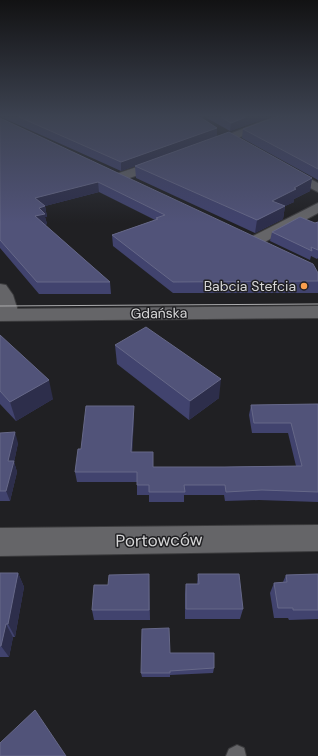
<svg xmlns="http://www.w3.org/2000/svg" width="318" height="756" font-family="'DM Sans',sans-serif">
<rect width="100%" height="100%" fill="#202023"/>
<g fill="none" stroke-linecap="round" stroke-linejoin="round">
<g stroke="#3b3b3d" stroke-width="2">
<path id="lane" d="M237,745l7,3 2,8h-20l3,-7z"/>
</g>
<g stroke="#3b3b3d" stroke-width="2">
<g id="street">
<path d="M274,117h15l-1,2 -77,29h-8l-2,-2 2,-2z"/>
<path d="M163,158l4,1 2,3 -2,3 -46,16 -5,-1 -2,-3 2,-3z"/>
<path d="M284,165l34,18v9l-38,-20 -2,-3 2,-3z"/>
<path d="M318,203v10l-57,31 -6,2 -6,-2 -2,-3 2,-3z"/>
<path d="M0,284l6,1 7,10 6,19 -3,4 -7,2 -7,-2 -2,-3z"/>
<path d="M318,525v26l-318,5v-28z"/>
</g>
</g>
<g stroke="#3b3b3d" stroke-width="2">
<path id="secondary" d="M318,306v12l-318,3v-12z"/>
</g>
<use href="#lane" fill="#656568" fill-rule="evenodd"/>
<use href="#street" fill="#656568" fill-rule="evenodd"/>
<use href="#secondary" fill="#656568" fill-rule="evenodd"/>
<path stroke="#acacae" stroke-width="1" d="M0,306l318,-2"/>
</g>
<g fill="#41436e">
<path d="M1,117h199l17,19 95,42 -2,13 -16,8v3l-9,4 -2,13 -28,14 -119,-55 -1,-12 14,-5 -28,10z"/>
<path d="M205,117h64l-39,14z"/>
<path d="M318,117v63l-76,-42 1,-9z"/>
<path d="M0,118l318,155v20h-145l-60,-47 -1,-11 43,-15 -56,-28 -54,14 2,11h-2l2,7 -2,1 65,57 1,12h-72l-39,-46z"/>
<path d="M318,222v36l-1,1 -6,-3 -1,4 -40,-19 2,-9 43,-9z"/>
<path d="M0,335l53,64 -37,22 -16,-17z"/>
<path d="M115,345l104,53 -30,22 -72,-56z"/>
<path d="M318,404v98l-59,-2 -34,1 -1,-6h-40v7h-35v-7h-12v-13h-60l-2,-10 6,-23 53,-33 -2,36 21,15h71l72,-1 -8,-33h-36l-3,-18 2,-10z"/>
<path d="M0,433l18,10 -4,19 3,10 -7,29h-10z"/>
<path d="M0,573h18l6,14 -9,50h-2l-4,20h-9z"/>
<path d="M149,574l1,46h-56l-2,-10 16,-25z"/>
<path d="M198,574l45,35 -3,10h-55v-25l1,-10h11z"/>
<path d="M318,574v45l-29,1 -1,-2h-14l-4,-25 4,-10 9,-1 3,-7z"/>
<path d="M170,653l44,15 -1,5 -43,2v2h-28l-1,-4z"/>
</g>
<g fill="#2d2e4b">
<path d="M246,117h23l-39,14 1,-8z"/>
<path d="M217,128v9l-96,34v-9z"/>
<path d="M312,178l-2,13 -16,8v3l-24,11 2,-12z"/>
<path d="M98,182l1,10 -54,14 2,11h-2l2,7 -10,3 -2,-11v-18z"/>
<path d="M285,206l-2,13 -28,14 2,-13z"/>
<path d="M221,379l-2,19 -30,22 1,-19z"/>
<path d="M49,380l4,19 -37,22 -6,-19z"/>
<path d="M134,406v10l-2,46 -1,-10z"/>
<path d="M15,432l3,11 -4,19 3,10 -7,29 -4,-10 2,-30z"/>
<path d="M18,573l6,14 -9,50 -7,-13z"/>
<path d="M6,624l7,13 -4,20 -8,-11z"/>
</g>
<g fill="#515379" stroke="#666888">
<path d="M19,117h181l17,11 -96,34z"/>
<path d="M221,117h25l-15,6z"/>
<path d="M276,117h42v52l-75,-40z"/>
<path d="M0,118l313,146 5,9v8l-145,1 -61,-47 46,-16 -2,-1 9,-3 -67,-33 -63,16 10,8 -6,2 6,6 -10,2 75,66h-73l-37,-42z"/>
<path d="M229,132l83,46 -18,10 2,1 -24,12 13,5 -28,14 -122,-54z"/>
<path d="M300,217l15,6 3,-1v28l-7,-3 1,4 -40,-19z"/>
<path d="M146,327l75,52 -31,22 -75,-56z"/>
<path d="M0,335l49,45 -39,22 -10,-11z"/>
<path d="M318,404v88l-56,-2 -36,2 -1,-7h-41l1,7h-36v-7h-12v-13h-62l3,-23h3l5,-43h48l-3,46h22v15h71l78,-1 -11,-43h-37l-3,-18z"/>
<path d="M15,432l-7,29h6l-8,30h-6v-58z"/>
<path d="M0,573h18l-10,51h-2l-5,22h-1z"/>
<path d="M149,574v36h-57l2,-25h14l1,-10z"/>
<path d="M198,574h41l4,35h-57v-25h13z"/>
<path d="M318,574v36h-25v-2h-15l-4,-25 13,-1 -1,-7z"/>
<path d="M169,628l1,25h44v15l-44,3v2h-29l1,-44z"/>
<path d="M35,710l31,46h-66v-13z"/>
</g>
<linearGradient id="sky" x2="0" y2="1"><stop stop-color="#121213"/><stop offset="0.52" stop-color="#3c4250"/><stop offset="1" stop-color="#3c4250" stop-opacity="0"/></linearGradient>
<rect width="318" height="223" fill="url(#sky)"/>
<circle fill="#fa9f4e" stroke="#202023" stroke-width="1.5" cx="304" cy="286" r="4"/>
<g text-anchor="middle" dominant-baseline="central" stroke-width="3" stroke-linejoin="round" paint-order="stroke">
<g font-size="14" fill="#d7d7d8" stroke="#202023" text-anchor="end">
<text x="296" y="286">Babcia Stefcia</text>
</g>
<g font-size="14" fill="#d7d7d8" stroke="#202023">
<text transform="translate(159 313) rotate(-1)">Gdańska</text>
</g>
<g font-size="17" fill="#d7d7d8" stroke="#202023">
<text transform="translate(159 540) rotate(-1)">Portowców</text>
</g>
</g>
</svg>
